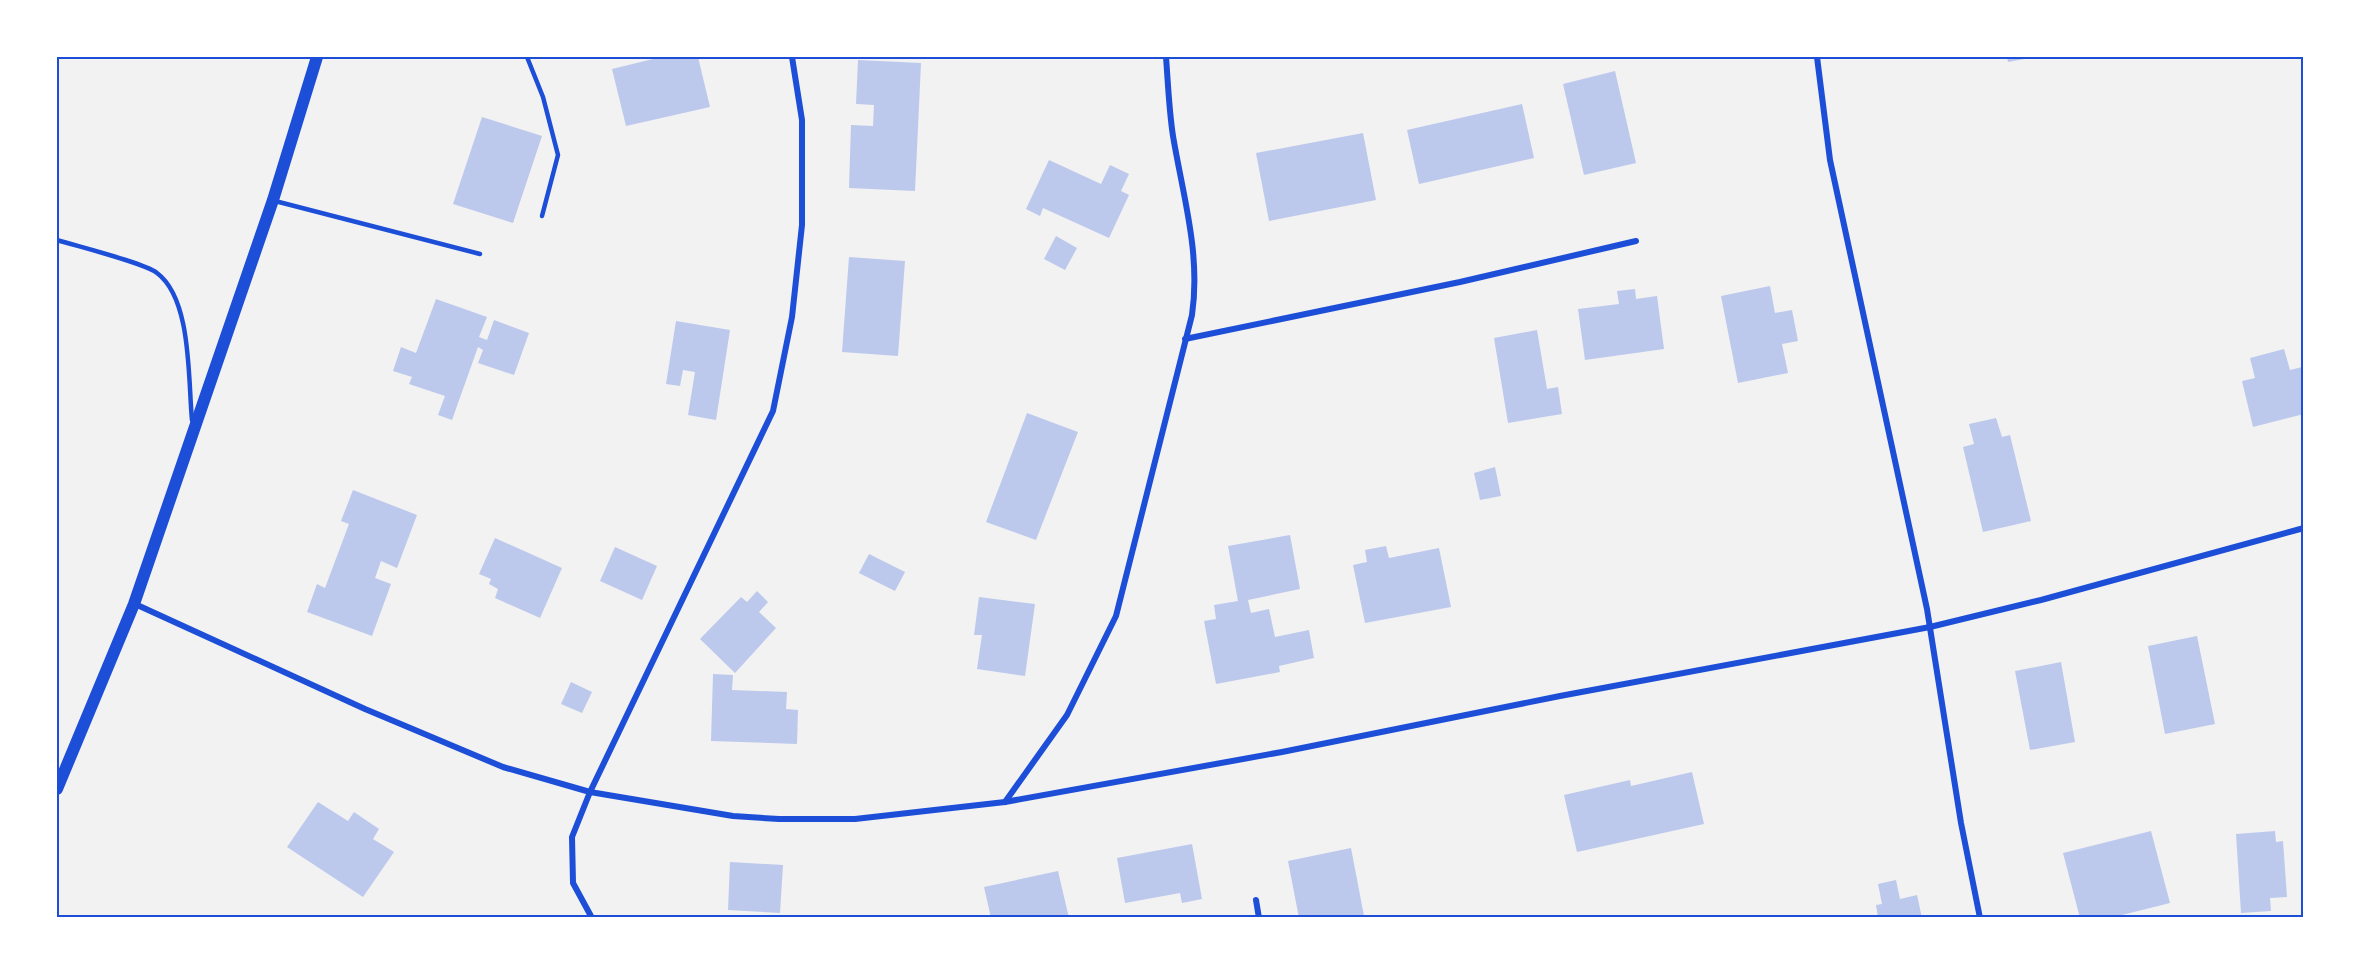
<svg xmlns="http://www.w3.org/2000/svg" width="2361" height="975" font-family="Overpass,sans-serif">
<rect width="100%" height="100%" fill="#f2f2f2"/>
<g fill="#bdc9ec">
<path d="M661,57h37l12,50 -84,19 -14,-57z"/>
<path d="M2007,57h22l1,1 -22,4z"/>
<path d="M858,60l63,3 -6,128 -66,-3 2,-63 22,1 1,-21 -18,-1z"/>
<path d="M1615,71l21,92 -52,12 -21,-91z"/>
<path d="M1522,104l12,54 -115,26 -12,-54z"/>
<path d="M482,117l60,19 -29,87 -60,-19z"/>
<path d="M1363,133l13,67 -107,21 -13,-68z"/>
<path d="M1049,160l52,24 9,-19 19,9 -8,17 8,4 -20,43 -66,-30 -3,8 -14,-7z"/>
<path d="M1056,236l21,12 -12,22 -21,-11z"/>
<path d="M849,257l56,4 -7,95 -56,-4z"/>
<path d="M1770,286l5,27 17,-3 6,31 -16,3 6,29 -50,10 -17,-87z"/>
<path d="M1635,289l1,10 21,-3 7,53 -79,11 -7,-51 41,-5 -2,-13z"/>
<path d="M436,299l51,18 -8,20 8,3 7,-20 35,13 -15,42 -36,-12 5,-13 -5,-3 -26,73 -14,-5 7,-19 -36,-12 3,-7 -19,-6 8,-24 15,6z"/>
<path d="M676,321l54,9 -14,90 -28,-5 7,-43 -12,-2 -3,16 -14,-2z"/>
<path d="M1537,330l10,59 11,-2 4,27 -54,9 -14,-85z"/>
<path d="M2284,349l6,21 12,-3 2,47 -51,13 -11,-46 13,-3 -5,-20z"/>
<path d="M1027,413l51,19 -42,108 -50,-18z"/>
<path d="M1996,418l6,19 8,-2 21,86 -48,11 -20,-85 11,-3 -5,-20z"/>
<path d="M1495,467l6,29 -21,4 -6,-27z"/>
<path d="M353,490l64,25 -20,53 -16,-7 -6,17 16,6 -19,52 -65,-24 10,-28 8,4 24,-64 -8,-3z"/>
<path d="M1290,535l10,54 -52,11 3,13 18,-4 6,28 34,-7 5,28 -35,8 1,6 -64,12 -12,-63 12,-2 -2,-14 24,-4 -10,-55z"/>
<path d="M495,538l67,30 -22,50 -45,-20 3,-9 -9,-5 2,-5 -12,-5z"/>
<path d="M1386,546l3,12 50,-10 12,59 -86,16 -12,-58 14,-3 -2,-12z"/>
<path d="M615,547l42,19 -15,34 -42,-19z"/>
<path d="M869,554l36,18 -10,19 -36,-18z"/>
<path d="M757,591l11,11 -9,10 17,16 -41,45 -35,-34 41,-42 6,5z"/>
<path d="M979,597l56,7 -10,72 -48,-7 5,-34h-8z"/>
<path d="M2197,636l18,88 -50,10 -17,-88z"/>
<path d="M2061,662l14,80 -45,8 -15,-79z"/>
<path d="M713,674l20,1 -1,15 55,2 -1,17 12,1 -1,34 -86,-3z"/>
<path d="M571,682l21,10 -10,21 -21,-9z"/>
<path d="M1692,772l12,52 -127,28 -13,-57 66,-15 1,6z"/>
<path d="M318,802l30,19 6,-9 25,17 -6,10 21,13 -31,45 -76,-50z"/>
<path d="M2151,831l19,72 -60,15h-30l-17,-65z"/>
<path d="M2275,831l1,11 7,-1 4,56 -17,1 1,13 -30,2 -5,-79z"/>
<path d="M1192,844l10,55 -20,4 -2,-10 -55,10 -8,-45z"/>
<path d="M1351,848l13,68 -65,2 -11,-57z"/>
<path d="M730,862l53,3 -3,48 -52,-3z"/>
<path d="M1058,871l11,47h-78l-7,-31z"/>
<path d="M1896,880l4,19 17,-4 5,23h-44l-2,-13 6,-1 -4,-20z"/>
</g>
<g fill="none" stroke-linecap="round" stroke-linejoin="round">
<g stroke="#1d4ed8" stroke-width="4.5">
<path d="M527,57l16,40 15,58 -16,61"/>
<path d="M275,201l205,53"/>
<path d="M57,240c19,6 88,23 100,33 35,26 31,107 35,147"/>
</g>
<g stroke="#1d4ed8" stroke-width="6">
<path d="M1817,57l13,103 97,449 34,214 19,95"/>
<path d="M1185,339l275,-57 176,-41"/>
<path d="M135,604l230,105 138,58 87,25 143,24 46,3h76l150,-17 277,-50 278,-56 370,-69 111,-27 263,-72"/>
<path d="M1005,802l62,-87 49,-99 76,-301c9,-61 -9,-119 -19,-179 -4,-26 -5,-53 -7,-79"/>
<path d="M1256,900l3,18"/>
<path d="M592,918l-19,-35 -1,-46 18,-45 183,-381 19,-94 10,-92v-105l-10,-63"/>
</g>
<path stroke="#1d4ed8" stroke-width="12" d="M57,789l77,-185 139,-404 44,-143"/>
</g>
<rect width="2361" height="975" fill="none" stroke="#ffffff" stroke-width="117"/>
<rect x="58" y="58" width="2244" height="858" fill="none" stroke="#1d4ed8" stroke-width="2"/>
</svg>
